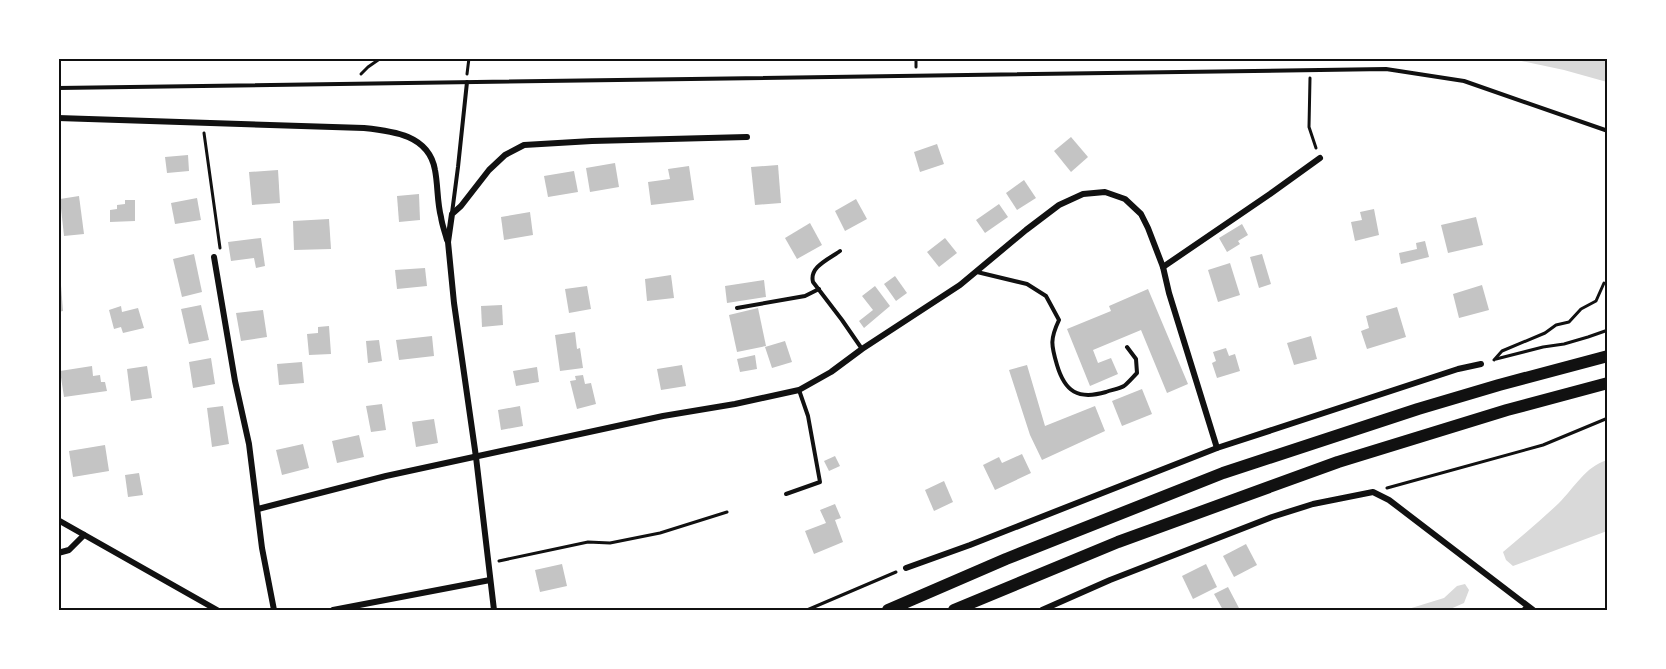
<svg xmlns="http://www.w3.org/2000/svg" width="1666" height="669" font-family="'DejaVu Sans',sans-serif">
<rect width="100%" height="100%" fill="#fff"/>
<g fill="#d9d9d9">
<path d="M1512,59h95v23l-43,-12z"/>
<path d="M1607,460v71l-94,35 -7,-6 -3,-8c19,-16 38,-32 56,-49 16,-16 26,-36 48,-43z"/>
<path d="M1465,584l4,6 -5,13 -16,7h-43l39,-12 13,-12z"/>
</g>
<g fill="#c4c4c4">
<path d="M1071,137l17,20 -17,15 -17,-21z"/>
<path d="M937,144l7,20 -24,8 -6,-20z"/>
<path d="M188,155l1,16 -22,2 -2,-16z"/>
<path d="M615,163l4,24 -29,5 -4,-24z"/>
<path d="M778,165l3,38 -26,2 -4,-38z"/>
<path d="M689,166l5,34 -43,5 -3,-23 22,-3 -2,-10z"/>
<path d="M278,170l2,33 -28,2 -3,-33z"/>
<path d="M574,171l4,21 -30,5 -4,-21z"/>
<path d="M1024,180l12,18 -19,12 -11,-17z"/>
<path d="M419,194l1,26 -21,2 -2,-26z"/>
<path d="M79,196l5,38 -20,2 -4,-37z"/>
<path d="M197,198l4,22 -26,4 -4,-21z"/>
<path d="M856,199l11,20 -22,12 -10,-20z"/>
<path d="M125,200h10v21l-25,1v-12l7,-1v-4l8,-1z"/>
<path d="M999,204l9,13 -23,16 -9,-13z"/>
<path d="M1374,209l5,26 -24,6 -4,-19 11,-2 -2,-8z"/>
<path d="M530,212l3,23 -29,5 -3,-23z"/>
<path d="M1476,217l7,28 -35,8 -7,-28z"/>
<path d="M329,219l2,30 -37,1 -1,-29z"/>
<path d="M810,223l12,22 -25,14 -12,-21z"/>
<path d="M1242,224l6,11 -10,6 2,3 -13,8 -8,-14z"/>
<path d="M261,238l4,28 -9,2 -2,-10 -23,3 -3,-19z"/>
<path d="M945,238l12,15 -18,14 -12,-15z"/>
<path d="M1425,241l4,16 -28,7 -2,-11 18,-4 -1,-6z"/>
<path d="M194,254l8,38 -20,5 -9,-38z"/>
<path d="M1262,254l9,30 -12,4 -9,-31z"/>
<path d="M1230,263l10,32 -22,7 -10,-32z"/>
<path d="M425,268l2,18 -30,3 -2,-19z"/>
<path d="M671,275l3,23 -27,3 -2,-22z"/>
<path d="M895,276l12,17 -11,8 -12,-17z"/>
<path d="M764,280l2,17 -39,6 -2,-17z"/>
<path d="M58,285h3l2,26 -5,1z"/>
<path d="M1482,285l7,25 -30,8 -6,-24z"/>
<path d="M587,286l4,23 -22,4 -4,-24z"/>
<path d="M875,286l15,20 -26,22 -5,-7 14,-11 -11,-14z"/>
<path d="M1148,289l40,95 -21,9 -26,-63 -48,20 5,13 13,-5 7,16 -28,12 -23,-57 44,-18 -2,-5z"/>
<path d="M201,305l8,35 -20,4 -8,-35z"/>
<path d="M502,305l1,20 -21,2 -1,-21z"/>
<path d="M121,306l1,6 16,-4 6,20 -21,5 -2,-6 -7,2 -5,-19z"/>
<path d="M1397,307l9,30 -39,12 -6,-18 8,-3 -3,-12z"/>
<path d="M758,308l8,38 -29,6 -8,-37z"/>
<path d="M263,310l4,27 -26,4 -5,-28z"/>
<path d="M329,326l2,28 -22,1 -2,-21 11,-1v-6z"/>
<path d="M575,332l2,17 3,-1 3,20 -23,3 -5,-36z"/>
<path d="M432,336l2,20 -35,4 -3,-20z"/>
<path d="M1311,336l6,23 -23,6 -7,-22z"/>
<path d="M379,340l3,21 -14,2 -2,-22z"/>
<path d="M785,341l7,21 -20,6 -7,-21z"/>
<path d="M1226,348l3,8 6,-2 5,17 -23,7 -5,-15 4,-2 -3,-9z"/>
<path d="M755,355l2,14 -17,3 -3,-13z"/>
<path d="M211,358l4,26 -22,4 -4,-26z"/>
<path d="M302,362l2,21 -25,2 -2,-21z"/>
<path d="M682,365l4,21 -25,4 -4,-21z"/>
<path d="M1027,365l18,61 50,-20 10,25 -63,29 -12,-25 -21,-65z"/>
<path d="M92,366l1,10 7,-1 1,7h4l2,9 -43,6 -4,-26z"/>
<path d="M147,366l5,32 -21,3 -4,-32z"/>
<path d="M537,367l2,15 -23,4 -3,-15z"/>
<path d="M583,375l2,9 6,-1 5,21 -19,5 -7,-28 6,-1 -1,-4z"/>
<path d="M1142,389l10,25 -30,12 -10,-25z"/>
<path d="M382,404l4,26 -15,2 -5,-26z"/>
<path d="M223,406l6,38 -17,3 -5,-39z"/>
<path d="M520,406l3,20 -22,4 -3,-20z"/>
<path d="M434,419l4,24 -22,4 -4,-25z"/>
<path d="M359,435l5,22 -27,6 -5,-22z"/>
<path d="M303,444l6,24 -27,7 -6,-25z"/>
<path d="M105,445l4,26 -36,6 -4,-26z"/>
<path d="M1022,454l9,19 -36,17 -12,-25 16,-8 3,6z"/>
<path d="M835,456l5,10 -11,5 -5,-10z"/>
<path d="M139,473l4,22 -15,2 -3,-22z"/>
<path d="M944,481l9,21 -19,9 -9,-21z"/>
<path d="M835,504l6,14 -6,2 8,22 -29,12 -9,-23 21,-8 -6,-13z"/>
<path d="M1246,544l11,21 -23,12 -11,-21z"/>
<path d="M562,564l5,22 -27,6 -5,-22z"/>
<path d="M1206,564l11,23 -24,12 -11,-23z"/>
<path d="M1228,587l12,23h-17l-9,-16z"/>
</g>
<g fill="none" stroke-linecap="round" stroke-linejoin="round">
<g stroke="#111" stroke-width="3">
<path d="M916,67v-9"/>
<path d="M361,74l7,-7 13,-9"/>
<path d="M467,74l2,-16"/>
<path d="M1310,78l-1,49 7,21"/>
<path d="M204,133l16,115"/>
<path d="M1496,359l47,-12 21,-3 24,-7 20,-7"/>
<path d="M1494,360l8,-9 43,-18 11,-8 13,-3 12,-13 15,-8 8,-18"/>
<path d="M1387,488l156,-43 65,-27"/>
<path d="M499,561l89,-19 22,1 50,-10 67,-21"/>
<path d="M807,610l89,-38"/>
</g>
<g stroke="#111" stroke-width="4">
<path d="M58,88l1328,-19 78,12 144,50"/>
<path d="M452,213l6,-46 9,-85"/>
<path d="M840,251c-11,8 -31,16 -27,31l29,38 20,29"/>
<path d="M977,272l50,12 19,12 13,24c-9,19 -8,25 -2,45 8,27 21,35 49,27 5,-2 13,-3 18,-6 4,-3 9,-9 13,-13l-1,-14 -9,-12"/>
<path d="M737,308l68,-12 14,-7"/>
<path d="M786,494l34,-12 -12,-66 -9,-26"/>
<path d="M1523,610l4,-4"/>
</g>
<g stroke="#111" stroke-width="6">
<path d="M58,118l306,10c29,3 65,7 71,42 3,15 2,32 6,47 1,8 4,15 6,23"/>
<path d="M214,257l21,124 14,63 13,104 12,62"/>
<path d="M1163,267l107,-73 50,-36"/>
<path d="M258,509l128,-33 277,-60 72,-12 64,-14 32,-18 31,-23 98,-64 66,-55 33,-25 24,-11 22,-2 20,7 16,15 7,14 15,39 6,26 48,155"/>
<path d="M58,520l159,90"/>
<path d="M58,553l11,-3 15,-15"/>
<path d="M906,568l64,-23 247,-97 241,-79 23,-5"/>
<path d="M333,610l157,-30"/>
<path d="M494,610l-18,-153 -22,-154 -6,-61 4,-28 9,-8 28,-36 16,-15 19,-10 68,-4 155,-4"/>
<path d="M1042,610l68,-30 162,-63 41,-13 60,-12 16,8 144,110"/>
</g>
<g stroke="#111" stroke-width="12">
<path d="M888,610l118,-51 217,-86 195,-64 81,-24 109,-29"/>
<path d="M954,610l164,-68 220,-80 169,-52 101,-27"/>
</g>
</g>
<rect width="1666" height="669" fill="none" stroke="#ffffff" stroke-width="120"/>
<rect x="60" y="60" width="1546" height="549" fill="none" stroke="#111" stroke-width="2"/>
</svg>
